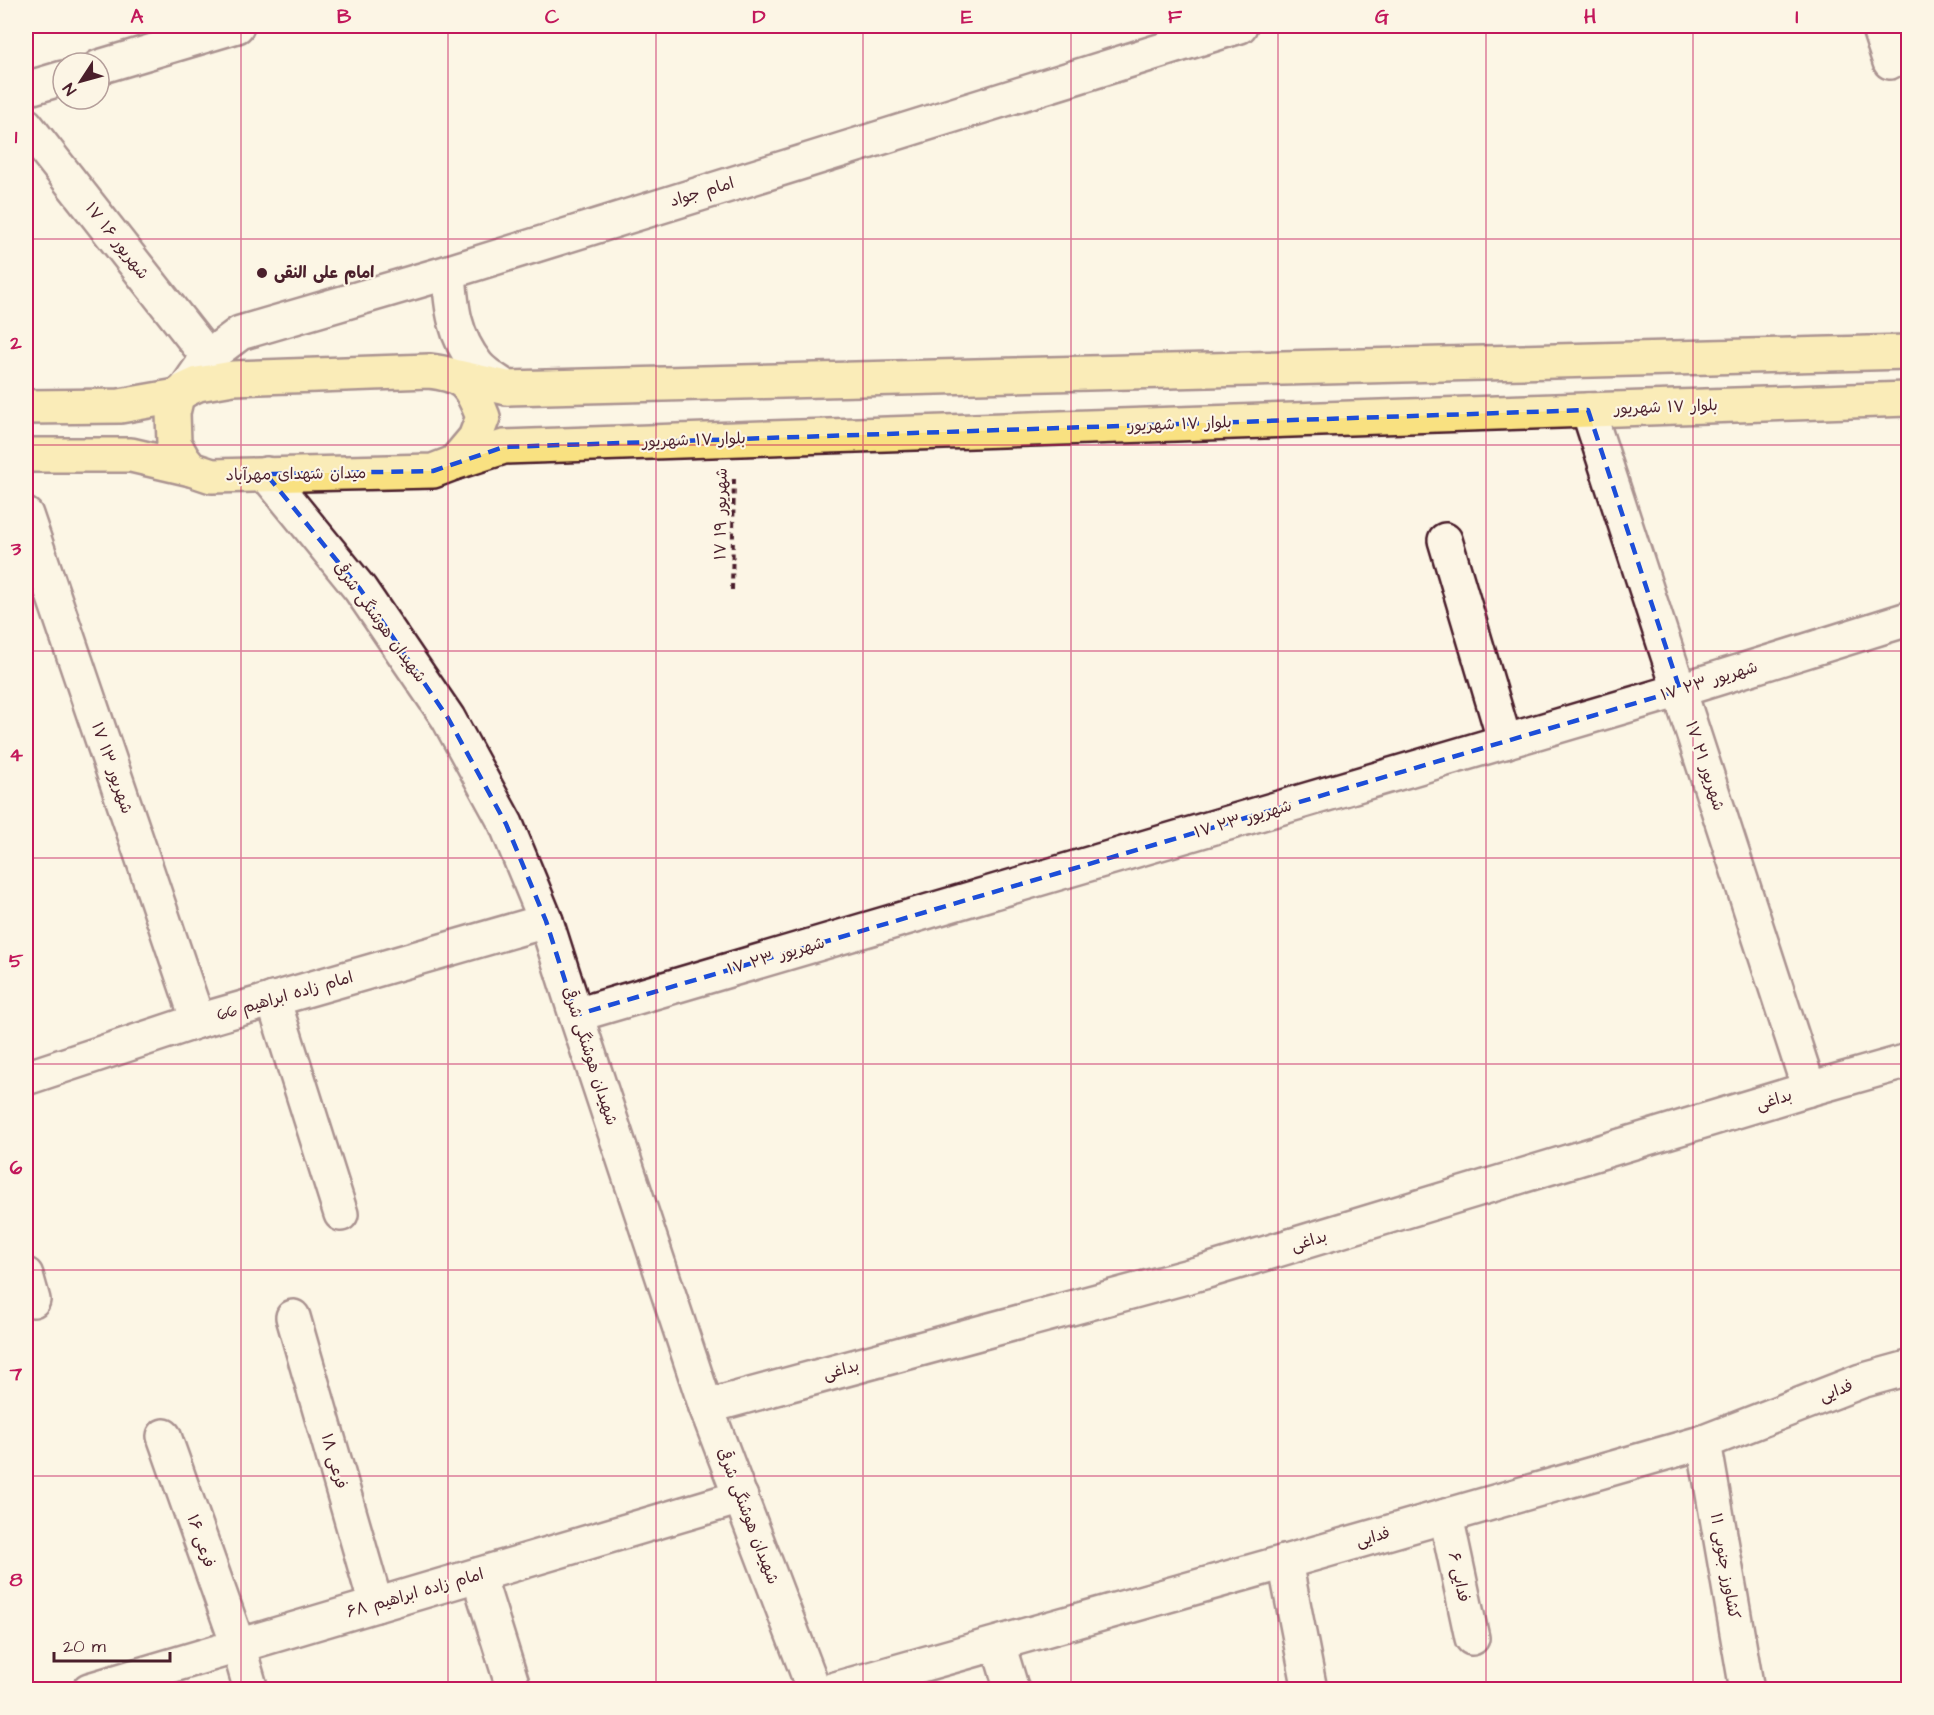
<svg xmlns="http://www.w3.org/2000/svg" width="1934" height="1715" font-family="'Architects Daughter','Playpen Sans Arabic',sans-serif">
<rect width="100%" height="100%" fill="#fcf5e5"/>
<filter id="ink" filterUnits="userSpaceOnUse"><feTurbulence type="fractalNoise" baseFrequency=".0167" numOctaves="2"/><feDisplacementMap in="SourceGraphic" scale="12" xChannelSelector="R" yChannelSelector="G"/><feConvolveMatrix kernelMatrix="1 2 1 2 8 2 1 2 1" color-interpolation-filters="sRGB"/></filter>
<g filter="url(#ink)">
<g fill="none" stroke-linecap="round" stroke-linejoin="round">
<g stroke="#4a1f2b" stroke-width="38">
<g id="minor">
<path d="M1878,26l12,36"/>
<path d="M99,67l138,-41"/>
<path d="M26,89l37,-11"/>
<path d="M26,125l182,232"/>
<path d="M449,272c2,35 5,64 28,93 7,9 20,16 30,23"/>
<path d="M185,390l23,-33 32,-24 209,-61 791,-246"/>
<path d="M1588,410l221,679"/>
<path d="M266,474l94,115 88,129 58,106 40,97 30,94 130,392 108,283"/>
<path d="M26,515l172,506"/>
<path d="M1445,540l60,202"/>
<path d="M273,999l68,215"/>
<path d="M576,1015l1104,-325 228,-71"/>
<path d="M26,1078l172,-57 348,-100"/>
<path d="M26,1275l7,25"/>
<path d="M293,1317l83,288"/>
<path d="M706,1407l498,-135 605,-183 99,-28"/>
<path d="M164,1436l74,209 13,45"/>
<path d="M1704,1442l43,248"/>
<path d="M1446,1516l26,122"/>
<path d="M1285,1562l25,128"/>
<path d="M478,1575l36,115"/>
<path d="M998,1644l14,46"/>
<path d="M89,1690l652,-193"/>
<path d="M832,1690l453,-128 419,-120 157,-61 47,-13"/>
</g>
</g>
<g stroke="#4a1f2b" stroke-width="38">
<g id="major">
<path d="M429,371c36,4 41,13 54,46l-8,21 -21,25 -21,8 -221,5 -21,-7 -8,-10 -9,-16 -1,-30 4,-17 8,-6 13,-6 35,-6z"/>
<path d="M458,377l49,11 1401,-36"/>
<path d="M26,407l94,-1 57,-10"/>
<path d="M26,455h105l60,14"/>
<path d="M454,463l50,-16 1404,-48"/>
</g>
</g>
<path stroke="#4a1f2b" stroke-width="4" stroke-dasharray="6 4.5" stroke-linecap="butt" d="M732,590l2,-114"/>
<use href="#minor" stroke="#fcf5e5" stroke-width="33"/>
<use href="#major" stroke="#f9e181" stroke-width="33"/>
</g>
</g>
<path d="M0 0H1934V1715H0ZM1588,410l92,280 -1104,325 -30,-94 -40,-97 -58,-106 -88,-129 -94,-115 167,-3 71,-24z" fill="#fcf5e5" fill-opacity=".55" fill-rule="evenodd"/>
<path fill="none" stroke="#1d4ed8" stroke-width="4.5" stroke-dasharray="12 8" stroke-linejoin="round" d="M1588,410l92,280 -1104,325 -30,-94 -40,-97 -58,-106 -88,-129 -94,-115 167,-3 71,-24z"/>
<path fill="none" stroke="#c2185b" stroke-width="1.5" stroke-opacity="0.55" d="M241,26v1664M448,26v1664M656,26v1664M863,26v1664M1071,26v1664M1278,26v1664M1486,26v1664M1693,26v1664M26,239h1882M26,445h1882M26,651h1882M26,858h1882M26,1064h1882M26,1270h1882M26,1476h1882"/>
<circle fill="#4a1f2b" stroke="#fcf5e5" stroke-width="2" cx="262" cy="273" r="6"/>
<g text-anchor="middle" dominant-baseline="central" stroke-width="4.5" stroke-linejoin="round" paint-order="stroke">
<g font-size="16" fill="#4a1f2b" stroke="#fcf5e5">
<text transform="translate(702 192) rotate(-17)">امام جواد</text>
<text transform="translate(117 241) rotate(52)">۱۷ شهریور ۱۶</text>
<text transform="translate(1666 407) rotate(-2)">بلوار ۱۷ شهریور</text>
<text transform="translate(1180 424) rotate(-2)">بلوار ۱۷ شهریور</text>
<text transform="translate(694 440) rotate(-2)">بلوار ۱۷ شهریور</text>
<text transform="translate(296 474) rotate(-1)">میدان شهدای مهرآباد</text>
<text transform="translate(721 514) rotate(-89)">۱۷ شهریور ۱۹</text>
<text transform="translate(380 622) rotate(54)">شهیدان هوشنگی شرقی</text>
<text transform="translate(1709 681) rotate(-17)">۱۷ شهریور ۲۳</text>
<text transform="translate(1705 766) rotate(72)">۱۷ شهریور ۲۱</text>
<text transform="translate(112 768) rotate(71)">۱۷ شهریور ۱۳</text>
<text transform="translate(1243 819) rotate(-16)">۱۷ شهریور ۲۳</text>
<text transform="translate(776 956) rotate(-16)">۱۷ شهریور ۲۳</text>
<text transform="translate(285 996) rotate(-16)">امام زاده ابراهیم 66</text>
<text transform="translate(590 1056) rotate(72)">شهیدان هوشنگی شرقی</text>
<text transform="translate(1774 1100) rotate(-17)">بداغی</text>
<text transform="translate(1309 1241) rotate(-17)">بداغی</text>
<text transform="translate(841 1370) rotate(-15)">بداغی</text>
<text transform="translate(1836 1391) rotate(-21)">فدایی</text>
<text transform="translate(334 1461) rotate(74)">فرعی ۱۸</text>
<text transform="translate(748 1516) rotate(69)">شهیدان هوشنگی شرقی</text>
<text transform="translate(1373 1537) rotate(-16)">فدایی</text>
<text transform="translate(201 1541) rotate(71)">فرعی ۱۶</text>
<text transform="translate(1725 1566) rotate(80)">کشاورز جنوبی ۱۱</text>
<text transform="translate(1459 1577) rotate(78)">فدایی ۶</text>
<text transform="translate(415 1593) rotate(-16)">امام زاده ابراهیم ۶۸</text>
</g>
<g font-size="16" font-weight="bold" fill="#4a1f2b" stroke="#fcf5e5" text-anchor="start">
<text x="274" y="273">امام علی النقی</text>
</g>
</g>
<rect width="1934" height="1715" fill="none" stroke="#fcf5e5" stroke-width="66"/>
<g transform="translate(81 81) rotate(234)"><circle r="28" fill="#fcf5e5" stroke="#b59f9b" stroke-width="1.5"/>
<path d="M0-4.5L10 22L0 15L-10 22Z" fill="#4a1f2b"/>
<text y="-9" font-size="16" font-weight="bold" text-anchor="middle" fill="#4a1f2b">N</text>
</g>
<path d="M54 1652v9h116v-9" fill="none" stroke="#4a1f2b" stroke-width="3"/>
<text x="63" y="1652" font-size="18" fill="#4a1f2b" stroke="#fcf5e5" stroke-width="4.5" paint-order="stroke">20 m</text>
<rect x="33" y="33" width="1868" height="1649" fill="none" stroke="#c2185b" stroke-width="2"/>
<g font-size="20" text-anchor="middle" font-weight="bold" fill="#c2185b">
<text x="137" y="23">A</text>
<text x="344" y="23">B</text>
<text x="552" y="23">C</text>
<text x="759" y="23">D</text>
<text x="967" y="23">E</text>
<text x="1175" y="23">F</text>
<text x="1382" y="23">G</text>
<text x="1590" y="23">H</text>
<text x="1797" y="23">I</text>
<text x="16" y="143">1</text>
<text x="16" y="349">2</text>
<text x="16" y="555">3</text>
<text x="16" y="761">4</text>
<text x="16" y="967">5</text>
<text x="16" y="1174">6</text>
<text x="16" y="1380">7</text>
<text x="16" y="1586">8</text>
</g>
</svg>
